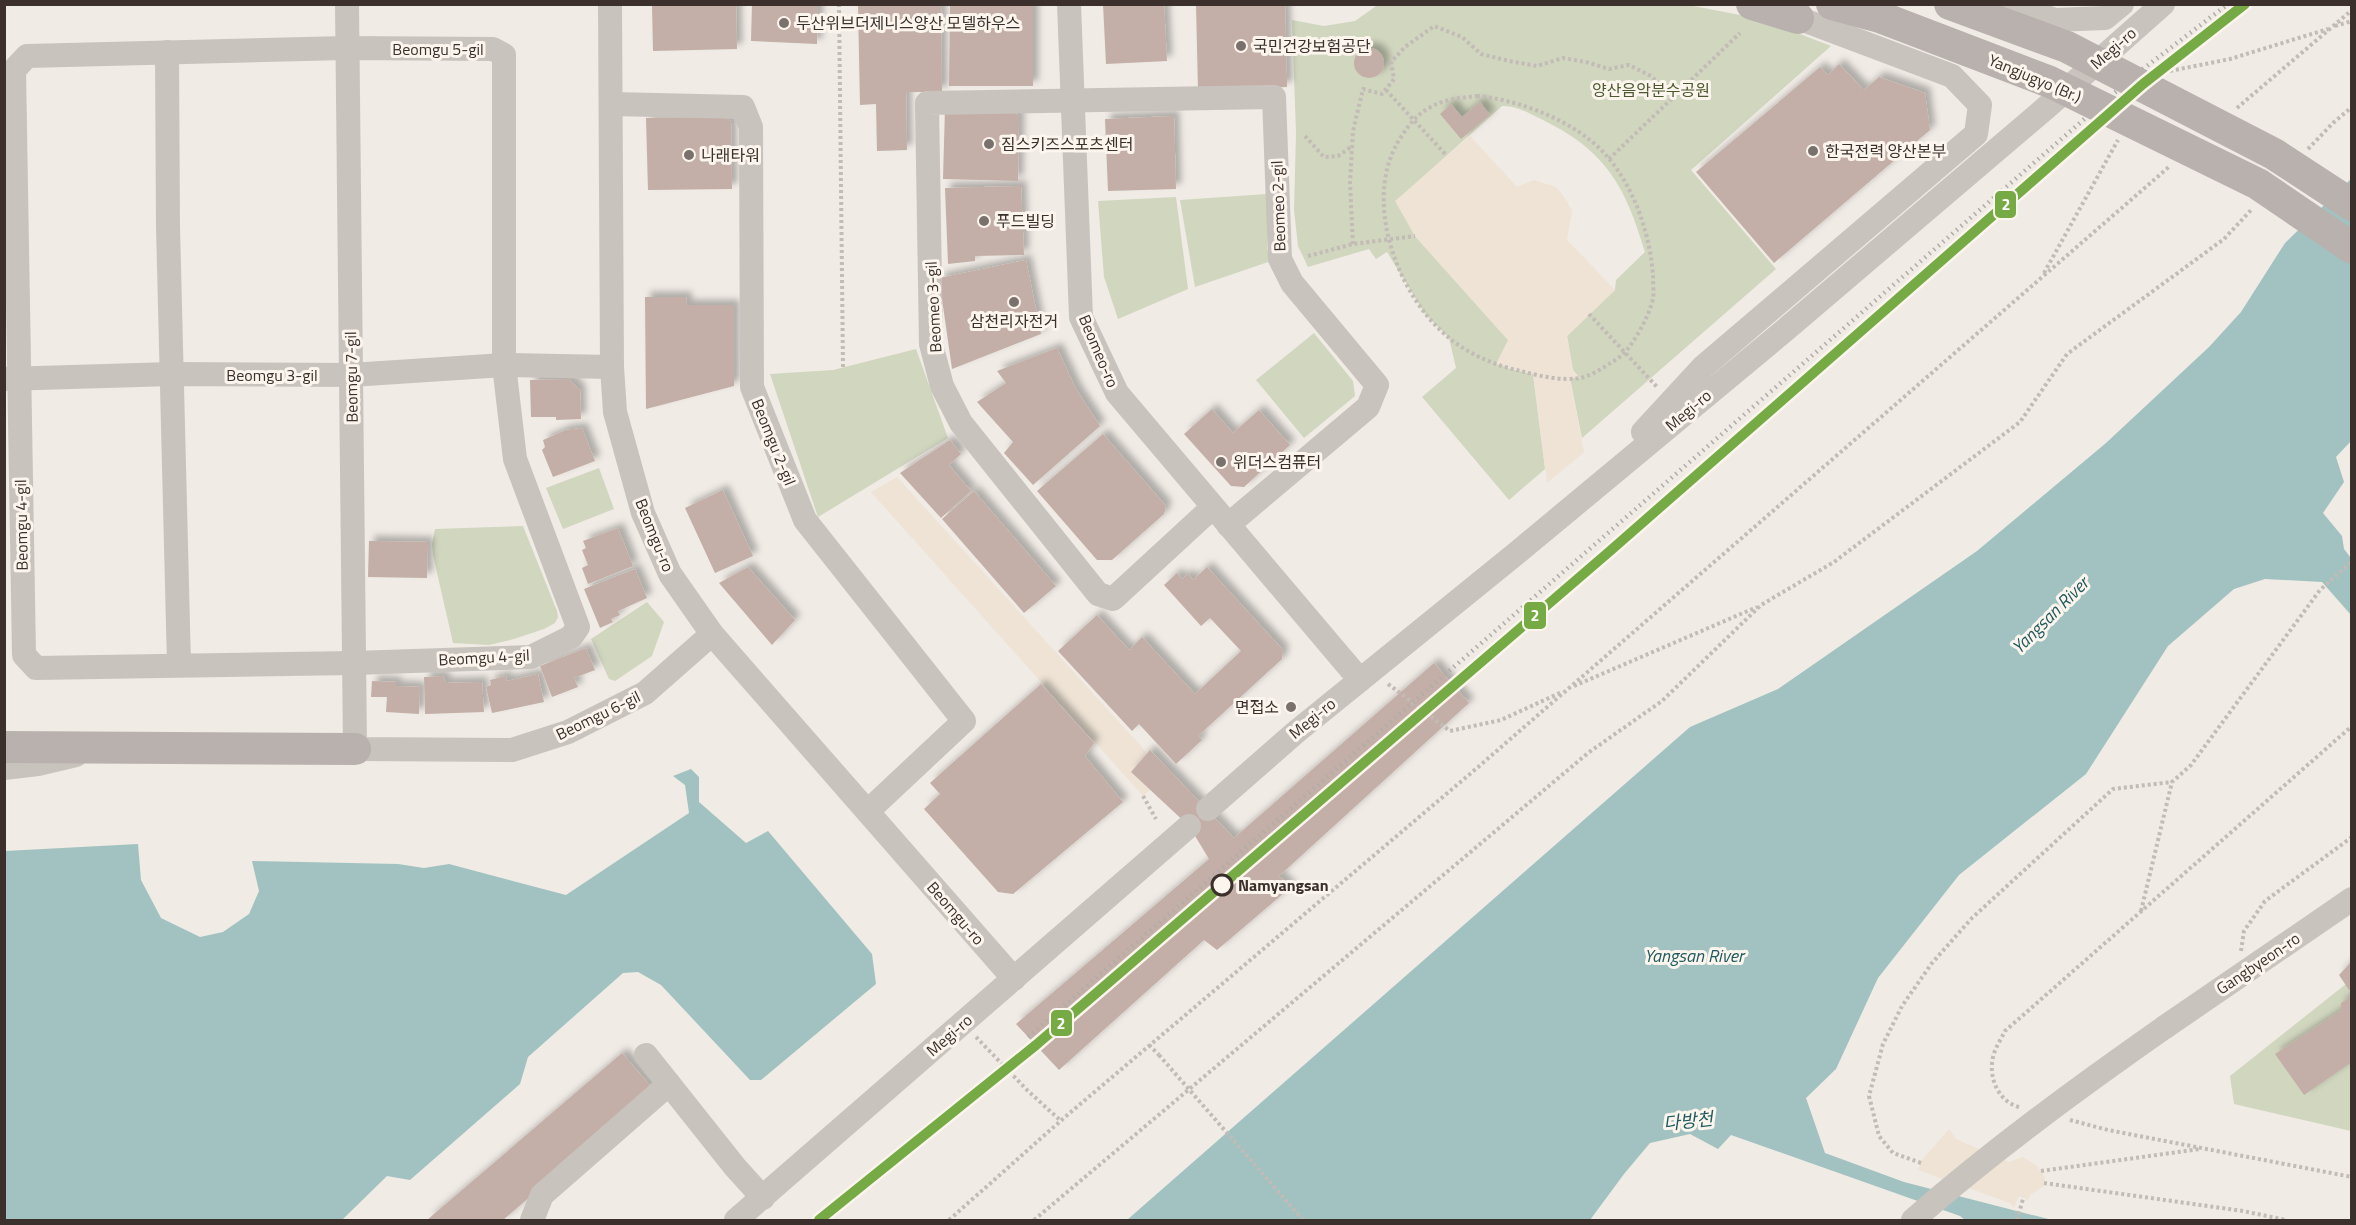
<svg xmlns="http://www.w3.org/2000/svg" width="2356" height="1225" font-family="'Titillium Web','Noto Sans KR',sans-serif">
<defs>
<filter id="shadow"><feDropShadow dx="5.5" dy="-5.5" stdDeviation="3" flood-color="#0004"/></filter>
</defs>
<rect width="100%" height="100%" fill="#f0ebe5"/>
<g fill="#d1d6bf">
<path d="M1379,4l309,1 73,14 70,27 -140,124 85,99 -194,169 -12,-60h9l-6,-8 -6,-34 48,-46 1,-10 29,-28c-19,-64 -38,-100 -100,-131 -13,-6 -28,-16 -43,-15l-106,95 19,35 93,104 -1,28 26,6 12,95 -36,31 -87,-103 34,-29 -7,-30 -24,-24 -38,-62 -11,7 -7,-10 -61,18 -10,-21 -4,-36 2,-77 -4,-113 32,6 31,-5z"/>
<path d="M1267,194v55l4,12 -76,26 -15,-87z"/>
<path d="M1176,197l12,92 -70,30 -14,-42 -6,-76z"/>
<path d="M1314,333l39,48 2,15 -51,42 -48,-58z"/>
<path d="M916,349l32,89 -130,79 -48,-143 63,-4z"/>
<path d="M599,468l15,41 -51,20 -17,-41z"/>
<path d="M523,526l34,85 1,6 -3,6 -11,6 -30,10 -25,6 -36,-2 -20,-88 -1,-11 3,-15z"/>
<path d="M647,602l17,20 -12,34 -37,25 -6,-2 -18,-40z"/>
<path d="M2351,980v151l-117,-27 -4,-28z"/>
</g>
<g fill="#eee3d5">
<path d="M1470,136l47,51 17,-7 22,7 6,7 10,16 -5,30 48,50 -48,46 6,34 7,8h-10l14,74 -37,31 -14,-109 -37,-10 12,-24 -93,-104 -20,-35z"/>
<path d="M897,477l250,276 -15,19 18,18 -7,6 -272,-304z"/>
<path d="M1949,1129l7,10 53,23 14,-5 14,9 8,12 -1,8 -13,8 -3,6 -9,-4 -5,12 -4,-5 -92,-33 4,-10z"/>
</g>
<g fill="#a1c2c1">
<path d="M2351,179v262l-15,16 8,25 -21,31 19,23 2,13 7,9v57l-29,-33 -57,-3 -31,10 -66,57 -82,128 -127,101 -81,103 -42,91 -30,29 19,55 79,29 148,38h-87l-5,-4 -229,-81 -13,14 -28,-15 -40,9 -26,31 -34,46h-463l563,-493 88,-38 199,-138 129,-108 103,-96 32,-35 44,-69z"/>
<path d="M691,769l8,8v25l47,41 22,-12 104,123 4,30 -115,96h-11l-89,-95 -23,-13 -15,1 -95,84 -8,27 -110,96 -23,-4 -45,44h-337v-369l133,-7 3,36 20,38 39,19 23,-5 26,-18 10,-23 -7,-30 146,3 26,4 25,-4 117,31 123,-82 -4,-28 -12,-9z"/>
</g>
<g fill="#c3afa7" filter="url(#shadow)">
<path d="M752,4h66l-1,40 -66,-3z"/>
<path d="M858,4h83l1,88h-36l1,58 -30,1 -1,-47 -16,1z"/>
<path d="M1103,4h61l3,57 -61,3z"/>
<path d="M1196,4h89l2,83 -89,3z"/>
<path d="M652,5h84l1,44 -84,2z"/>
<path d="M950,5h83v81h-84z"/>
<circle cx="1369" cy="63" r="15"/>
<path d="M1839,64l25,26 15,-13 46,16 5,37 -156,133 -78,-91 124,-105 8,8z"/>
<path d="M1480,102l10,13 -29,24 -21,-25 11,-10 11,13z"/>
<path d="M945,108l65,1 9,7 -1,65 -75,-2z"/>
<path d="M1174,116l2,73 -68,2 -3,-72z"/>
<path d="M723,117l8,4 1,68 -84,1 -2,-72z"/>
<path d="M1021,186l3,69 -49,1v5l-27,3 -3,-76z"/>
<path d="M1026,260l15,74 -89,35 -13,-91z"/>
<path d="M645,297h41l1,8h47v81l-88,23z"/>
<path d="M1057,348l19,41 24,37 -67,59 -29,-32 9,-11 -36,-40 29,-19 -9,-12z"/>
<path d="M569,379l11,11 1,29 -25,1v-3h-25l-1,-37z"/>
<path d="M1212,409l21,24 26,-23 31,35 -46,42 -13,-1 -47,-52z"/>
<path d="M582,428l13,33 -42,16 -11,-27 3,-3 -2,-7 23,-10z"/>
<path d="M1103,434l63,72 -2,8 -52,46h-15l-60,-69z"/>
<path d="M950,440l11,14 -12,11 22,26 -30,27 -41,-45z"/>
<path d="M723,490l30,66 -38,17 -30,-65z"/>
<path d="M974,491l82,95 -32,27 -82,-94z"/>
<path d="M618,528l15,38 -45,18 -6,-16 6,-3 -6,-15 4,-2 -3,-7z"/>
<path d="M369,541l59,1 -1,36 -59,-1z"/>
<path d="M748,567l47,53 -23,25 -53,-62z"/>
<path d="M1207,567l76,83 -1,9 -84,77 4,4 -26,24 -37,-40 -7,7 -74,-80 39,-36 32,35 13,-13 53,57 46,-43 -31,-33 -9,8 -37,-41 13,-12 5,6 6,-5 5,6z"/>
<path d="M635,569l12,29 -29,13 2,4 -9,4 2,3 -13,6 -16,-39z"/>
<path d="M586,648l9,22 -21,8 4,9 -26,10 -12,-31z"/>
<path d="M1434,663l35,40 -190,173 12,11 -74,63 -13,-10 -145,130 -43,-46 193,-165 -20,-33 -58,-54 19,-22 84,88z"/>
<path d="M538,674l6,28 -52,11 -6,-26 5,-2 -1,-5 16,-4 1,5z"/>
<path d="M443,676l3,7 36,-1 2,30 -59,2 -1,-37z"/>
<path d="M372,681l24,1v4l24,1 -1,27 -33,-2 1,-15h-16z"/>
<path d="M1041,684l53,59 -9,13 38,46 -110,92 -15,-2 -74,-83 16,-15 -10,-11z"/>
<path d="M2352,961v27l-3,2 -10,-15z"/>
<path d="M2352,996v66l-48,33 -29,-41 65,-43 1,-8z"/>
<path d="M622,1053l32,37 -151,130h-76z"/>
</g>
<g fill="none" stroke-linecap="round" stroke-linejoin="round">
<g stroke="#c2bbb6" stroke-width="4" stroke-dasharray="3 3" stroke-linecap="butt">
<path d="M839,4l4,364"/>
<path d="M2335,26l17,-5"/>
<path d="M2170,71l60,-12 98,-30"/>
<path d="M1386,90l61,66"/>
<path d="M1477,96c35,3 80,19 109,41 41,29 64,90 67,139 0,7 1,16 0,23 -3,12 -8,22 -14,33 -8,13 -14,23 -27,30 -9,6 -21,14 -32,16 -19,3 -41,-2 -59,-7 -25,-5 -53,-17 -73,-34 -52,-43 -87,-140 -47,-200 8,-12 15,-22 28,-29 15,-9 31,-10 48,-12z"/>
<path d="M2237,108l115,-98"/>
<path d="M1305,136l19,21 14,-1 13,-9"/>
<path d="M2308,149l25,-26 19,-16"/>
<path d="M1609,159l131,-126"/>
<path d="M1353,244l-3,-61 3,-52 10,-42 19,5 12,-15 -3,-17 14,-15 29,-21 28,11 19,17 28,7 28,5 26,-8 23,4 23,7 20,-4 22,11 22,21"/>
<path d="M1308,256l45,-12 62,-8"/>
<path d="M2044,273l74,-133"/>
<path d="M1589,314l69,74"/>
<path d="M1388,684l62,47 51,-11 61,-28"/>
<path d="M1574,686l183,-79"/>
<path d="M1143,796l13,23"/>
<path d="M2141,911l31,-129 19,-17 129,-175 32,-29"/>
<path d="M2241,951l3,-20 21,-30 87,-64"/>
<path d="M976,1037l52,54 33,30"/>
<path d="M1149,1045l10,10"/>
<path d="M2019,1107c-20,-5 -31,-29 -26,-50 2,-9 8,-18 12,-26l347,-305"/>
<path d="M2070,1120l38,10 244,47"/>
<path d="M1921,1163l-28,-10 -14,-17 -10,-40 14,-52 19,-38 30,-43 40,-45 141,-129 59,-7"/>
<path d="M2041,1171l159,-22"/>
<path d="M2044,1183l199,28 43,9"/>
<path d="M949,1220l116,-103 412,-349 693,-602"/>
<path d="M1034,1220l554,-467 74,-52 99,-96 73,-43 186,-140 47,-68 157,-115 28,-30"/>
<path d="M2017,1220l6,-21"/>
</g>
<g stroke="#c9c3be" stroke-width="24">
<path d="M347,4l8,745 157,1 56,-18 77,-39 67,-59"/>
<path d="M610,4l2,363 3,45 28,101 27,61 42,60 302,345"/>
<path d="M1069,4l12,313 36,76 243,287"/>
<path d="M2014,4l40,16 51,-2 17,-14"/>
<path d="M346,48l147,1 11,6v310l11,94 63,168 -7,10 -40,20 -177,6 -318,5 -12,-13 -10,-585 13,-14z"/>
<path d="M167,52l1,175 11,438"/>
<path d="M612,104l131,3 8,20 1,260 53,133 159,201 -96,90"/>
<path d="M4,379l168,-5 179,1 153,-10 108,2"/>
<path d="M1643,432l60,-65 273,-233 4,-29 -28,-29 -154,-58"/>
<path d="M1213,507l-100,92 -15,-5 -137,-171 -19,-37 -11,-42 -4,-241 347,-6 6,162 12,24 85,102 -9,22 -140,118"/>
<path d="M4,768l34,-4 38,-9"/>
<path d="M1208,809l88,-77 222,-180 266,-221 264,-225 115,-102"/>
<path d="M2165,1027l187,-128"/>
<path d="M646,1055l89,112 28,31"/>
<path d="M532,1220l10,-25 127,-111"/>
<path d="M736,1220l453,-394"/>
</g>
<g stroke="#b8b1ad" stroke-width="32">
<path d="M1752,4l46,14"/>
<path d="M4,747l351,2"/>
</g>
<path stroke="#b1aca8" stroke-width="4.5" stroke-dasharray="1.5 4.5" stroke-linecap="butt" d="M1028,1037l1107,-962 93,-71"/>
<path stroke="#c2bbb6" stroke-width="4" stroke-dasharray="3 3" stroke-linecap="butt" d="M1159,1055l144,165"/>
<path stroke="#c9c3be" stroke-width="24" d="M1913,1220c80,-70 165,-132 252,-193"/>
<g stroke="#b8b1ad" stroke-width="32">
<path d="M1832,4l48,13 170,65 208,102 94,64"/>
<path d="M1950,4l117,43 207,107 78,51"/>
</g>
<g stroke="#fbf5ee" stroke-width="15">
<path id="metro-1" d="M819,1220l217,-175 574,-494 533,-467 102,-80"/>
</g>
<use href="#metro-1" stroke="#76aa44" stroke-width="10"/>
</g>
<g fill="#7a716c" stroke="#fbf5ee" stroke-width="2">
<circle cx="784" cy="23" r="6"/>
<circle cx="1241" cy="46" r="6"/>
<circle cx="989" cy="144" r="6"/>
<circle cx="1813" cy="151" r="6"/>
<circle cx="689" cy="155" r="6"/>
<circle cx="984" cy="221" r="6"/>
<circle cx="1014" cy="302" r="6"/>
<circle cx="1221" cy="462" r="6"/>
<circle cx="1291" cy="707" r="6"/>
</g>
<circle fill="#fbf5ee" stroke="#3b302b" stroke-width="3" cx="1222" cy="885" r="10"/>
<g text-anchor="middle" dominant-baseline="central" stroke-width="6" stroke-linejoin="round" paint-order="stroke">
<g font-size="16" fill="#3b302b" stroke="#fbf5ee" text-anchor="start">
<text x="796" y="23">두산위브더제니스양산 모델하우스</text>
<text x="1253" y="46">국민건강보험공단</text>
<text x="1001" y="144">짐스키즈스포츠센터</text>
<text x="1825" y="151">한국전력 양산본부</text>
<text x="701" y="155">나래타워</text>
<text x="996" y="221">푸드빌딩</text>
<text x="1014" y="321" text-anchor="middle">삼천리자전거</text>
<text x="1233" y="462">위더스컴퓨터</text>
<text x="1279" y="707" text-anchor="end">면접소</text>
</g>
<g font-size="16" fill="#3b302b" stroke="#fbf5ee">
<text transform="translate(2113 48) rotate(-41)">Megi-ro</text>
<text x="438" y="49">Beomgu 5-gil</text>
<text transform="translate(2035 78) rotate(23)">Yangjugyo (Br.)</text>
<text transform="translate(1278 206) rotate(-92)">Beomeo 2-gil</text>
<text transform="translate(933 307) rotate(-93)">Beomeo 3-gil</text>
<text transform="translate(1099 351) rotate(67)">Beomeo-ro</text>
<text x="272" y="375">Beomgu 3-gil</text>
<text transform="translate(351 377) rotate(-91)">Beomgu 7-gil</text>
<text transform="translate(1688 410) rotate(-40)">Megi-ro</text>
<text transform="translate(774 442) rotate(68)">Beomgu 2-gil</text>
<text transform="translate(21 525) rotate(-91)">Beomgu 4-gil</text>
<text transform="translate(655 535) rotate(68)">Beomgu-ro</text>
<text transform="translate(484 657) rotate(-3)">Beomgu 4-gil</text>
<text transform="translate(598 715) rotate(-26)">Beomgu 6-gil</text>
<text transform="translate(1312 718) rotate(-39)">Megi-ro</text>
<text transform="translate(956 913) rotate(49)">Beomgu-ro</text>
<text transform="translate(2258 963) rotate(-34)">Gangbyeon-ro</text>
<text transform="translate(949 1035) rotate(-41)">Megi-ro</text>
</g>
<g font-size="16" fill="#4a5a2e" stroke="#fbf5ee">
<text x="1651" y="90">양산음악분수공원</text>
</g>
<g font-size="16" font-weight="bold" fill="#3b302b" stroke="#fbf5ee" text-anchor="start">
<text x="1238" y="885">Namyangsan</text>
</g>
<g font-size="18" font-style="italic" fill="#1f5a5e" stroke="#fbf5ee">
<text transform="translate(2050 615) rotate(-45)">Yangsan River</text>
<text x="1694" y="955">Yangsan River</text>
<text transform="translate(1688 1121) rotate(-6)">다방천</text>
</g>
</g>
<g stroke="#fbf5ee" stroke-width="2">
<rect x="1994" y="190" width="23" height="29" rx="6" fill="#76aa44"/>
<rect x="1523" y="601" width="24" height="29" rx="6" fill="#76aa44"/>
<rect x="1050" y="1009" width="23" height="28" rx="6" fill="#76aa44"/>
</g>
<g font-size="16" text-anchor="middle" font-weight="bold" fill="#fff">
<text x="2006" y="210">2</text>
<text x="1535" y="621">2</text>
<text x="1061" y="1029">2</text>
</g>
<rect width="2356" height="1225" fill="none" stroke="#3b302b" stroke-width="12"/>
</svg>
